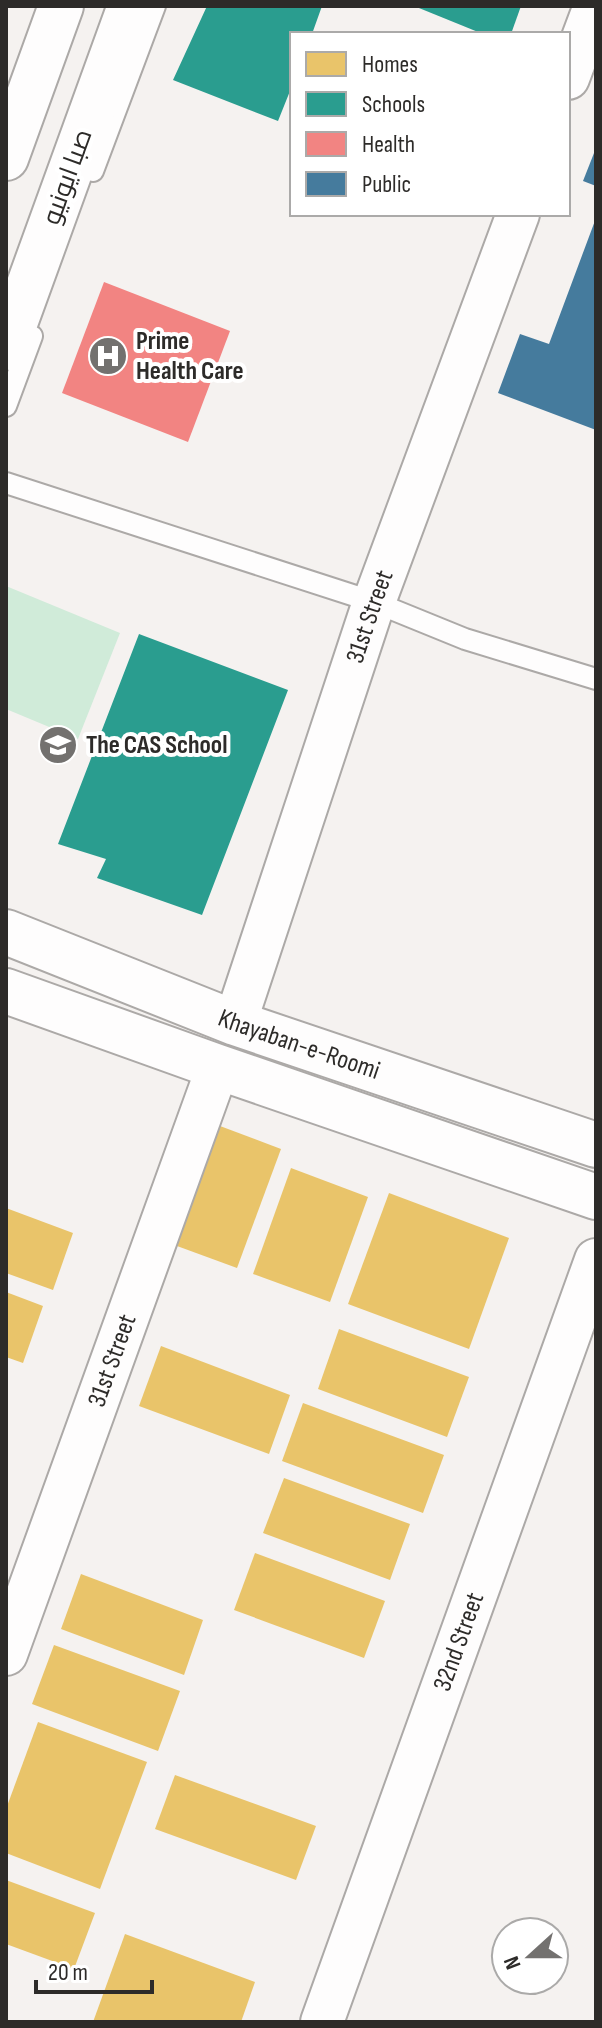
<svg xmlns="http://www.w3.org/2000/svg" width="602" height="2028" font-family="'Sofia Sans Condensed',Cairo,sans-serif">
<rect width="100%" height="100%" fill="#f5f2f0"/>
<path fill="#d0ebd9" d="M6,586l114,47 -42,106 -72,-30z"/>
<g fill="#e9c46a">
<path d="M220,1126l61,23 -44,119 -60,-22z"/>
<path d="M291,1168l77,29 -38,105 -77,-28z"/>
<path d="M389,1193l120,45 -40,111 -121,-45z"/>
<path d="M6,1208l67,25 -20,57 -47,-17z"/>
<path d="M6,1292l37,14 -20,57 -17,-6z"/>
<path d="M339,1329l130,48 -22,60 -129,-48z"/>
<path d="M161,1346l129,49 -21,59 -130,-48z"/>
<path d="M303,1403l141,52 -21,58 -141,-52z"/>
<path d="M284,1478l126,46 -20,56 -127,-47z"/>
<path d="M255,1553l130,48 -21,57 -130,-48z"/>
<path d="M81,1574l122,46 -19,55 -123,-46z"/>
<path d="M54,1645l126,46 -22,60 -126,-47z"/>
<path d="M38,1722l109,40 -47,127 -94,-36v-44z"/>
<path d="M175,1775l141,51 -20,54 -141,-51z"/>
<path d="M6,1880l89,33 -21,56 -68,-25z"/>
<path d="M125,1934l130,48 -14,40h-148z"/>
</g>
<g fill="#2a9d8f">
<path d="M207,6h115l-10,28h-20v52l-14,35 -105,-41z"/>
<path d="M414,6h107l-10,28h-28z"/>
<path d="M139,634l149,56 -86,225 -105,-37 9,-19 -48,-15z"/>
</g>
<path fill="#f28482" d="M104,282l126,49 -42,111 -126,-49z"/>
<g fill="#457b9d">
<path d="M596,148v38l-13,-5z"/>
<path d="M596,218v212l-98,-37 22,-59 29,10z"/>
</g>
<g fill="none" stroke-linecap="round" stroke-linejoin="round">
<g stroke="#aca9a7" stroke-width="24">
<g id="service">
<path d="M93,171l62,-165"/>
<path d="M6,406l26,-70"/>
<path d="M6,483l368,119 91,37 131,40"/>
</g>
</g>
<g stroke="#aca9a7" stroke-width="46">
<g id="minor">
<path d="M568,78l27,-72"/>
<path id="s1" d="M235,1023l139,-421 144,-388"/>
<path id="s2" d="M6,1654l212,-587"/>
<path id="s3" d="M322,2022l274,-762"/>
</g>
</g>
<g stroke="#aca9a7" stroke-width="48">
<g id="tertiary">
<path id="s4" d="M6,932l229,91 361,122"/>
<path d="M6,991l212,76 378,130"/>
</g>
</g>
<g stroke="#aca9a7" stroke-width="48">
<g id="secondary">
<path d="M6,158l55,-152"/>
<path d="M6,348l124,-342"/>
</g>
</g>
<use href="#service" stroke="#fefdfd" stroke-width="20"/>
<use href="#minor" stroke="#fefdfd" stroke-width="42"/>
<use href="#tertiary" stroke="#fefdfd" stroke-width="44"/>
<use href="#secondary" stroke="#fefdfd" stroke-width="44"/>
</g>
<defs>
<g id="hospital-disc" transform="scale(2)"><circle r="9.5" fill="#73716f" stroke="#fff"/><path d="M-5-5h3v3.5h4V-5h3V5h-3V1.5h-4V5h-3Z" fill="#fff"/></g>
<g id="school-disc" transform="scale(2)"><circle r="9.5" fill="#73716f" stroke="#fff"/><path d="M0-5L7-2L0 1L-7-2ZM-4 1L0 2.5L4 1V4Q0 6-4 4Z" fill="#fff"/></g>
</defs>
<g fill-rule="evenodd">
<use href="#hospital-disc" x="108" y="356"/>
<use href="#school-disc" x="58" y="745"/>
</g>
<g text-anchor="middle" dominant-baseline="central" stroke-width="8" stroke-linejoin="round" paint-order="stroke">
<g font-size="26" fill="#2d2b29" stroke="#fff">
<text transform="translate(68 177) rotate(-70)">صبا ایونیو</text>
<text stroke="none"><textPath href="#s1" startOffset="428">31st Street</textPath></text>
<text stroke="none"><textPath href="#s4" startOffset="314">Khayaban-e-Roomi</textPath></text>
<text stroke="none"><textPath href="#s2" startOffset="312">31st Street</textPath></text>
<text stroke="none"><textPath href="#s3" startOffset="404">32nd Street</textPath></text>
</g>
<g font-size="26" font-weight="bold" fill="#2d2b29" stroke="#fff" text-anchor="start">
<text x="136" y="341">Prime<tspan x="136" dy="30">Health Care</tspan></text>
<text x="86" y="745">The CAS School</text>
</g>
</g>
<rect width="602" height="2028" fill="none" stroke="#2d2b29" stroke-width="16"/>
<rect x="290" y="32" width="280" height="184" fill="#ffffff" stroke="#abaaa9" stroke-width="2"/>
<rect x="306" y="52" width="40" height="24" fill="#e9c46a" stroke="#abaaa9" stroke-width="2"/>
<text x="362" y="72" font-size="24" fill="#2d2b29">Homes</text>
<rect x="306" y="92" width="40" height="24" fill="#2a9d8f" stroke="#abaaa9" stroke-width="2"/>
<text x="362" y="112" font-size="24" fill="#2d2b29">Schools</text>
<rect x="306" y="132" width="40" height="24" fill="#f28482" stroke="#abaaa9" stroke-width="2"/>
<text x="362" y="152" font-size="24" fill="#2d2b29">Health</text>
<rect x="306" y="172" width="40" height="24" fill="#457b9d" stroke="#abaaa9" stroke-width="2"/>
<text x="362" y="192" font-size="24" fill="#2d2b29">Public</text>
<g transform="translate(530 1956) rotate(249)"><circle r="38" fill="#ffffff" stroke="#abaaa9" stroke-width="2"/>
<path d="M0-6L14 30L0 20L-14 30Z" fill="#73716f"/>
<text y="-12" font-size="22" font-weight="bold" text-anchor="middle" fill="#2d2b29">N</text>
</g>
<path d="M36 1980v12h116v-12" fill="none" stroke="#2d2b29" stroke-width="4"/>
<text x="48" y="1980" font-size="24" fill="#2d2b29" stroke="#ffffff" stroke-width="6" paint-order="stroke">20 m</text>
</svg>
